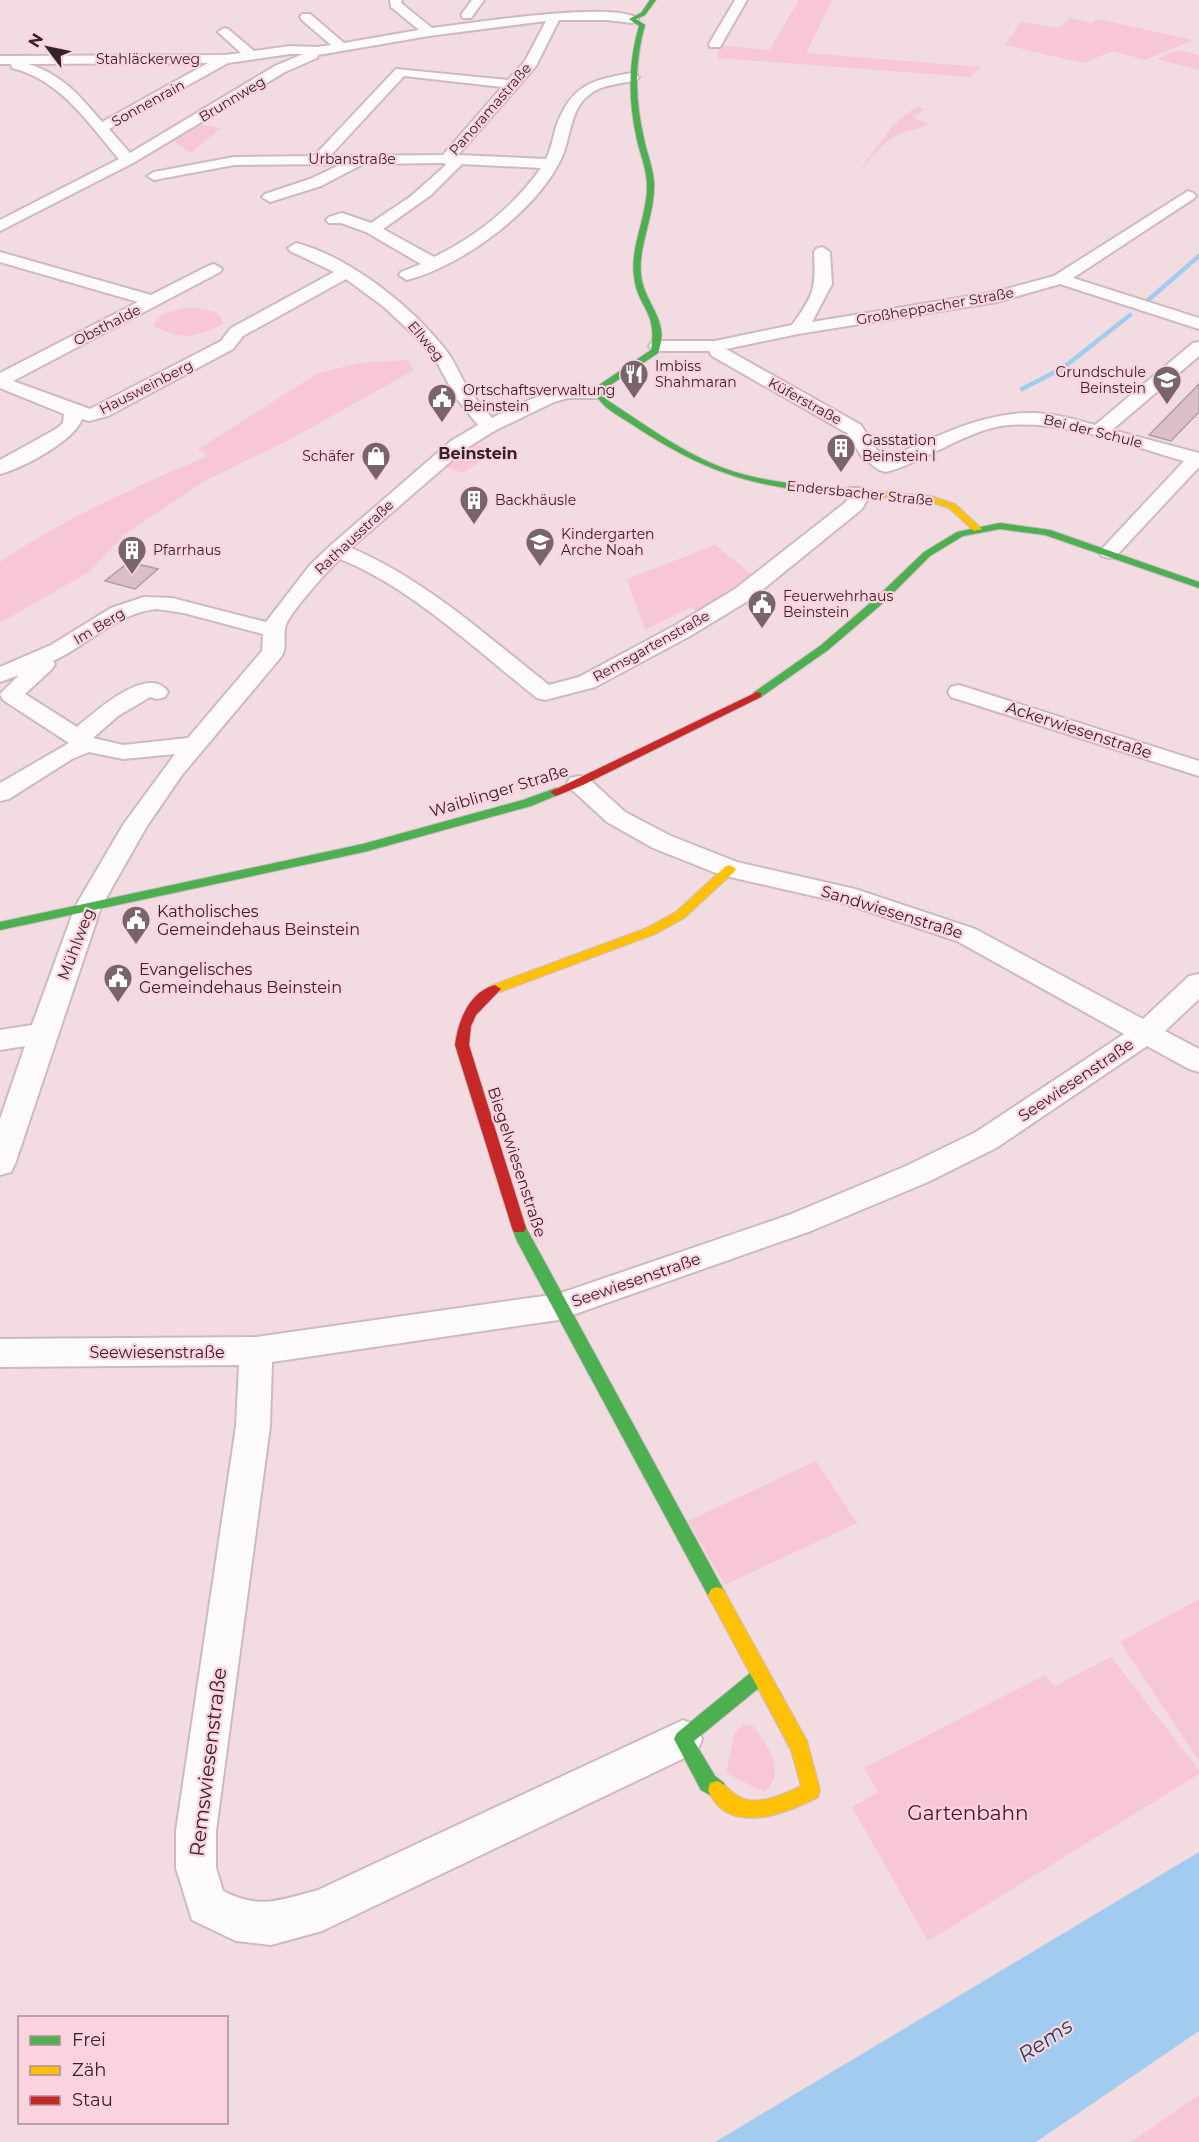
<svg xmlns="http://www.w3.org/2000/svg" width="1199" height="2142" font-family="Montserrat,sans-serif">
<rect width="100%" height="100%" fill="#f2dce2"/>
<g fill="#f7c7d5">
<path d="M799,0h33l-26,53 175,14 -11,10 -252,-19 1,-13 50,5z"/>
<path d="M1070,18l21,5 7,-4 95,21 -48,20 -32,-9 -30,12 -78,-18 16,-23 38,6z"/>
<path d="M1178,50l21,5v15l-42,-11z"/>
<path d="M917,106l7,3 -10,9 15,6c-10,5 -22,7 -31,11 -17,8 -29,26 -42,40l38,-51z"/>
<path d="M199,124l22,4 -30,25 -20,-14z"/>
<path d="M190,307l26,5 8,11c-29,15 -41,18 -71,3l9,-12z"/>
<path d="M408,360l6,10 -123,69 -83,40 -83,55 -36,38 -89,51v-61c64,-44 136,-75 207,-106l-9,-7 119,-75 41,-11z"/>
<path d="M469,443l26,8 -32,22 -20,-7z"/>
<path d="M715,545l40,32 -54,36 -10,-6 -46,23 -18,-51z"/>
<path d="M816,1461l41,62 -132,62 -37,-64z"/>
<path d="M1199,1599v162l-79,-119z"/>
<path d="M1111,1657l88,113v4l-271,167 -76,-134 26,-15 -14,-24 181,-93 10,11z"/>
<path d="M743,1724l10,2c14,18 35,48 11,66l-38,-19 8,-38z"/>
<path d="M1199,2095v47h-68z"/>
</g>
<path fill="#a1ccef" d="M1199,1852v179l-163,111h-321z"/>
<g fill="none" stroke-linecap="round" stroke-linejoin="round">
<g stroke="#a1ccef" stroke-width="4.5">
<path d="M1146,302l53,-46"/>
<path d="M1022,389l41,-21 67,-53"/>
</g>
</g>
<g fill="#dbbec8" stroke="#af9da2" stroke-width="1.5">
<path d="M1199,384v28l-28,29 -22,-6z"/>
<path d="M129,562l29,7 -23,20 -30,-8z"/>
</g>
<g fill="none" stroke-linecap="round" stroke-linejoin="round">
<g stroke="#cdbabf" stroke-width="4">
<g id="street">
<path d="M390,0h12l-1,3 31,25c34,-4 185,-28 206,-9l-6,4 -25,-3h-48l-23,46 -78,89 88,4c5,-10 7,-21 10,-32 15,-42 35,-47 76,-54l7,4 -2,3c-16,4 -35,4 -48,15 -19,14 -18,42 -27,62 -24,53 -100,109 -155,123l-8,-5 2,-3 20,-8 -55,-32 -25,-9h-12l-3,-3 3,-3 13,-4 29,10 39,-26 36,-32 -2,-2 -81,1 -42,22 -51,16 -8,-5 3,-3 45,-15 32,-15 -108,1 -80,15 -7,-4 7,-4 80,-15 80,-1 82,-87 112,11 17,-19 21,-40 -117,15 -111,19 -1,3 -32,14 -152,91 -133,68v-11l119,-61c-31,-36 -58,-79 -107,-91l-1,-4h-11v-8l225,-1 16,-2 -23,-21 6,-4 4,1 26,22 36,-5 27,1 14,-2 -29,-25 -2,-3 2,-3h8l34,29 75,-13 -28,-23zM290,54h13l-28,12 -145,87 -21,-24 119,-66zM208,63l-106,59c-22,-26 -40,-48 -74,-58zM404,76l98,11 -59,68 -113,1zM462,164l79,4c-28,39 -65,69 -107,89l-51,-28 48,-34z"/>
<path d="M472,0h12l-13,18h-8l-2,-3z"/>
<path d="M735,0h12l-27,47h-10l-1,-3z"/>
<path d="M1188,191l5,2 3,3 -3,3 -120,79 126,40v11l-139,-45 -63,18 -199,32 -72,15 135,76 15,24 12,9c44,-19 90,-44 139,-45 22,-1 47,6 68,12l98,-82 6,-1v14l-87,74 87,23v14l-83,89 -7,2 -7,-2 -3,-4 85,-91c-56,-16 -135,-47 -192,-33 -36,9 -70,35 -106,44l-7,-2 -17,-13 -15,-24 -135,-77 -3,-5h-51l-6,-1 -3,-4 3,-4 6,-1h57l77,-16c22,-30 24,-36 22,-73l2,-3 6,-2 8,5 2,32 -20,38 183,-30 59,-16z"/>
<path d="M296,243c54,14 115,63 149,106 10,12 15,27 23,40 7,10 16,19 24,29 36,-18 73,-38 114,-28l3,4 -3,4h-38l-14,4 -58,28 -31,19 -114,99c74,31 135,88 198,137l30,-8 95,-51 61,-37 111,-87 2,-4 -2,-6 3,-4h14l5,10 -6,11 -111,90 -61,37 -95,51 -50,13 -8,-2c-61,-48 -125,-110 -197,-139 -12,11 -49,52 -54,66 -4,10 2,22 -5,32l-99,118 -35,51 -46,81 -86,257 -4,8 -11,3v-56l25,-73 -25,4v-20l32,-5 43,-118 48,-82 52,-71 -52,5 -34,-7 -17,7 -63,40 -9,2v-18l69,-40 -66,-43 -3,-6 19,-19 -19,7v-15l51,-22 60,-37 33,-11 28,1 94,24 44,-57 20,-19 121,-105 27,-16 -21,-26 -22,-40 -19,-22 -32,-30 -38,-28 -103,57 -10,13 -125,67 -19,5 -7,-2c-8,22 -59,49 -82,55v-14l56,-31 7,-6 1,-9 -64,-26v-15l138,-71 -138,-40v-10l151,43 57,-29 6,-2 8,5 -2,3 -207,109 77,28 131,-68 10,-13 103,-56 -44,-21 -2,-3zM157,609l27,4 79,21 -1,17 -74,87 -65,7 -30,-7 25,-22 32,-19 7,2 8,-2 3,-5c-20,-29 -74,21 -91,35l-52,-33 27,-25 3,-5 -2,-3c35,-16 65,-49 104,-52z"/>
<path d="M959,685l240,76v15l-248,-79 -3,-5 3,-5z"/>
<path d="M579,776l9,2 37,34 46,24 66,26 118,27 120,40 168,90 46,-43 10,-2v25l-34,32 34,18v23l-10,-3 -42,-23 -151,102 -68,34 -117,49 -253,89 -286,42 -2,64 -54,405v37l7,23c37,19 58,9 95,-1l365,-170 14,6 5,13 -5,13 -375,179 -51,14 -35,-4 -44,-21 -16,-52v-37l60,-405 3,-61 -239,2v-28l256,-2 302,-43 231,-79 117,-49 70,-34 148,-98 -167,-93 -117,-39 -119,-27 -68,-27 -46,-26 -37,-34 -3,-5 3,-5z"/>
</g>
</g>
<g stroke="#cdbabf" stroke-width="2">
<g id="fast">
<path d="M650,0h6l-11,15 -9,4 9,6c-11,39 -10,75 -1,114 3,16 11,32 10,49 0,29 -16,58 -13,87 3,30 30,44 17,78l-52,35 -2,6 3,6c37,24 74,52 116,68 41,15 85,18 128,21l3,1v4c-14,2 -31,-1 -46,-3 -72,-8 -118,-28 -178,-68 -12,-8 -28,-15 -34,-29l3,-9 52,-35c7,-40 -14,-42 -17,-74 -4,-31 14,-61 13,-91 0,-16 -7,-31 -10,-45 -9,-40 -9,-76 2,-114l-10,-7 12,-6z"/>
<path d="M1000,523l50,7 149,52v6l-154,-53 -45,-6 -37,7 -33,20 -47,47 -55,47 -67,47h-8v-4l67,-47 55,-47 49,-47 33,-20z"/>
<path d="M556,788l4,2v4l-29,12 -167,46 -364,78v-8l363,-78 160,-44z"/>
<path d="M519,1222l5,2 199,365 3,6 -3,6 -6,2 -6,-2 -194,-360 -5,-13 2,-4z"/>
<path d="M760,1667l6,3 3,6 -3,6 -72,59 21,35 9,7 2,7 -2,7 -7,2 -16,-9 -27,-51 3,-6 77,-63z"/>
</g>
</g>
<g stroke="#cdbabf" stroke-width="2">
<g id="slow">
<path d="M851,489l80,7 24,8 27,25 -8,2 -25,-23 -22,-7 -79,-7v-4z"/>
<path d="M730,865l6,4 -2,3 -50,46 -29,16 -155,58 -5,1 -6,-4 1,-3 157,-58 29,-16 50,-46z"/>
<path d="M717,1587l6,2 84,152 13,49 -2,7c-32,17 -91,40 -110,-7l2,-7 7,-2c8,3 12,9 19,14 19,13 47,0 65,-9l-10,-36 -83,-155 3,-6z"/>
</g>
</g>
<g stroke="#cdbabf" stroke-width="2">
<g id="jam">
<path d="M757,692l4,1v4l-178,88 -27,11 -6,-4z"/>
<path d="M495,985l6,4 -25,26 -5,11 -2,19 57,183 -2,4h-10l-2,-4 -57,-183c3,-24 14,-53 40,-60z"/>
</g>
</g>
<use href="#street" fill="#fdfafb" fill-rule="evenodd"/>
<use href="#fast" fill="#4caf50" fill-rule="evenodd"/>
<use href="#slow" fill="#ffc107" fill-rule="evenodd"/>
<use href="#jam" fill="#c62828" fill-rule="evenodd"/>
</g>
<defs>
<g id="restaurant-pin" transform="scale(1.5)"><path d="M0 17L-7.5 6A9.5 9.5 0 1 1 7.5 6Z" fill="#78646a" stroke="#fbd3de"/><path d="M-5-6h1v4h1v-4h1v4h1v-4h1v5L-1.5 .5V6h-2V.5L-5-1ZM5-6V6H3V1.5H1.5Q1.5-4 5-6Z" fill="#fff"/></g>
<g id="school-pin" transform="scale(1.5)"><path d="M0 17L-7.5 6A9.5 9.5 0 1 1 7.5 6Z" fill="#78646a" stroke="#fbd3de"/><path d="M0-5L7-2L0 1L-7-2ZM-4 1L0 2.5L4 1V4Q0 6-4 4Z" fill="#fff"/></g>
<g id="civic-pin" transform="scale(1.5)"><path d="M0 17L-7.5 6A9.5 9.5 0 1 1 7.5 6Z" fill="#78646a" stroke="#fbd3de"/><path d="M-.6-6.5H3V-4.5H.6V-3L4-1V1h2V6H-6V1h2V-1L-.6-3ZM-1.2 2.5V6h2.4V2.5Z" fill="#fff"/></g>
<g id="building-pin" transform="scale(1.5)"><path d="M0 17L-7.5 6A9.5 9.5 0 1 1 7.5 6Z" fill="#78646a" stroke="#fbd3de"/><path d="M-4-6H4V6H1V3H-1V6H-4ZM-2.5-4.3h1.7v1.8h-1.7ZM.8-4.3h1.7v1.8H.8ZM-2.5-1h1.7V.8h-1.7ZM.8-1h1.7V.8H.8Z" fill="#fff"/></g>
<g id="shop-pin" transform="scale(1.5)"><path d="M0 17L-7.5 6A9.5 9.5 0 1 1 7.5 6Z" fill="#78646a" stroke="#fbd3de"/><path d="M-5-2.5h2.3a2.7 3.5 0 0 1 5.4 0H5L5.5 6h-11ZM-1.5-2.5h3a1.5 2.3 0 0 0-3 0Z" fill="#fff"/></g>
</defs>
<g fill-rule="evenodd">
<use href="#restaurant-pin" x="634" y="374"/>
<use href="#school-pin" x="1167" y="380"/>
<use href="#civic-pin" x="442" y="398"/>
<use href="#building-pin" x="841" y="448"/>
<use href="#shop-pin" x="376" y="456"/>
<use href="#building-pin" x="474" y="500"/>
<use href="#school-pin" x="540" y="542"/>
<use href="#building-pin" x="132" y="550"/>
<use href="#civic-pin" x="762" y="604"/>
<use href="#civic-pin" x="136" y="920"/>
<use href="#civic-pin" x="118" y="978"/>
</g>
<g text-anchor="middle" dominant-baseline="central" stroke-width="4.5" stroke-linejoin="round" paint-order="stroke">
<g font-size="14" fill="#362329" stroke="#fbd3de">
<text x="148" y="59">Stahläckerweg</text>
<text transform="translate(232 99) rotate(-31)">Brunnweg</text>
<text transform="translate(148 103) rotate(-29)">Sonnenrain</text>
<text transform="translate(490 109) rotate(-49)">Panoramastraße</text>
<text x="352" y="159">Urbanstraße</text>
<text transform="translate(935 306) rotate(-10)">Großheppacher Straße</text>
<text transform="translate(107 325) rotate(-27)">Obsthalde</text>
<text transform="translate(426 341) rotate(50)">Ellweg</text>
<text transform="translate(146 387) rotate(-27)">Hausweinberg</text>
<text transform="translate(805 401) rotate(29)">Küferstraße</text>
<text transform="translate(1093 431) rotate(14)">Bei der Schule</text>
<text transform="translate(860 493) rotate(6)">Endersbacher Straße</text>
<text transform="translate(354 537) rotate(-43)">Rathausstraße</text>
<text transform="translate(99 626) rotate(-31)">Im Berg</text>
<text transform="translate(651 646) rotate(-29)">Remsgartenstraße</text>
</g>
<g font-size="14" fill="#362329" stroke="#fbd3de" text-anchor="start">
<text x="655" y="366">Imbiss<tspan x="655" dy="16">Shahmaran</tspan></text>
<text x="1146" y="372" text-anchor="end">Grundschule<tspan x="1146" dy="16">Beinstein</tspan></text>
<text x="463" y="390">Ortschaftsverwaltung<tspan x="463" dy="16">Beinstein</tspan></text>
<text x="862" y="440">Gasstation<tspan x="862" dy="16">Beinstein I</tspan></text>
<text x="355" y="456" text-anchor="end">Schäfer</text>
<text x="495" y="500">Backhäusle</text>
<text x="561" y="534">Kindergarten<tspan x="561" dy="16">Arche Noah</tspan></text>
<text x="153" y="550">Pfarrhaus</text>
<text x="783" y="596">Feuerwehrhaus<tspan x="783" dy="16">Beinstein</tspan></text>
</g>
<g font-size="16" font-weight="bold" fill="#362329" stroke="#fbd3de">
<text x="478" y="453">Beinstein</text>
</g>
<g font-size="16" fill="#362329" stroke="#fbd3de">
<text transform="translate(1079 730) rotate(18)">Ackerwiesenstraße</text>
<text transform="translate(499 791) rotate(-17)">Waiblinger Straße</text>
<text transform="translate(892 912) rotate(17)">Sandwiesenstraße</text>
<text transform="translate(76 944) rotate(-69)">Mühlweg</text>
<text transform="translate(1076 1080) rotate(-34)">Seewiesenstraße</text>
<text transform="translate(517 1162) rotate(72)">Biegelwiesenstraße</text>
<text transform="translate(636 1280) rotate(-19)">Seewiesenstraße</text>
<text x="157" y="1352">Seewiesenstraße</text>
</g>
<g font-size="16" fill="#362329" stroke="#fbd3de" text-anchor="start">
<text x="157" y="911">Katholisches<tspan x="157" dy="18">Gemeindehaus Beinstein</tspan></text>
<text x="139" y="969">Evangelisches<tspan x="139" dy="18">Gemeindehaus Beinstein</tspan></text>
</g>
<g font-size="20" fill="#362329" stroke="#fbd3de">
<text transform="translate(208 1762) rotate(-83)">Remswiesenstraße</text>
</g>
<g font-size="20" fill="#4b1029" stroke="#fbd3de">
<text x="968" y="1813">Gartenbahn</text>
</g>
<g font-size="21" font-style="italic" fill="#1d445c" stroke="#fbd3de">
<text transform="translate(1045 2040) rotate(-34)">Rems</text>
</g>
</g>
<rect x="18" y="2016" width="210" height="108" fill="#fbd3de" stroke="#ac8d96" stroke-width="1.5"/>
<rect x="30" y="2036" width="30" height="9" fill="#4caf50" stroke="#ac8d96" stroke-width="1.5"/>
<text x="72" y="2046" font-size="18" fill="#362329">Frei</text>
<rect x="30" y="2066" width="30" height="9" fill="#ffc107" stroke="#ac8d96" stroke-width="1.5"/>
<text x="72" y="2076" font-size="18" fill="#362329">Zäh</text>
<rect x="30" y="2096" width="30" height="9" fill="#c62828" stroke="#ac8d96" stroke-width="1.5"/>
<text x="72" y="2106" font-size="18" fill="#362329">Stau</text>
<g transform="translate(48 48) rotate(302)" stroke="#fbd3de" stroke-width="4.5" paint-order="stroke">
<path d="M0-4.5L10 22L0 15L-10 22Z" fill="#362329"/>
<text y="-9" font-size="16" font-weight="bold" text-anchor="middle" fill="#362329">N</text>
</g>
</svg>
